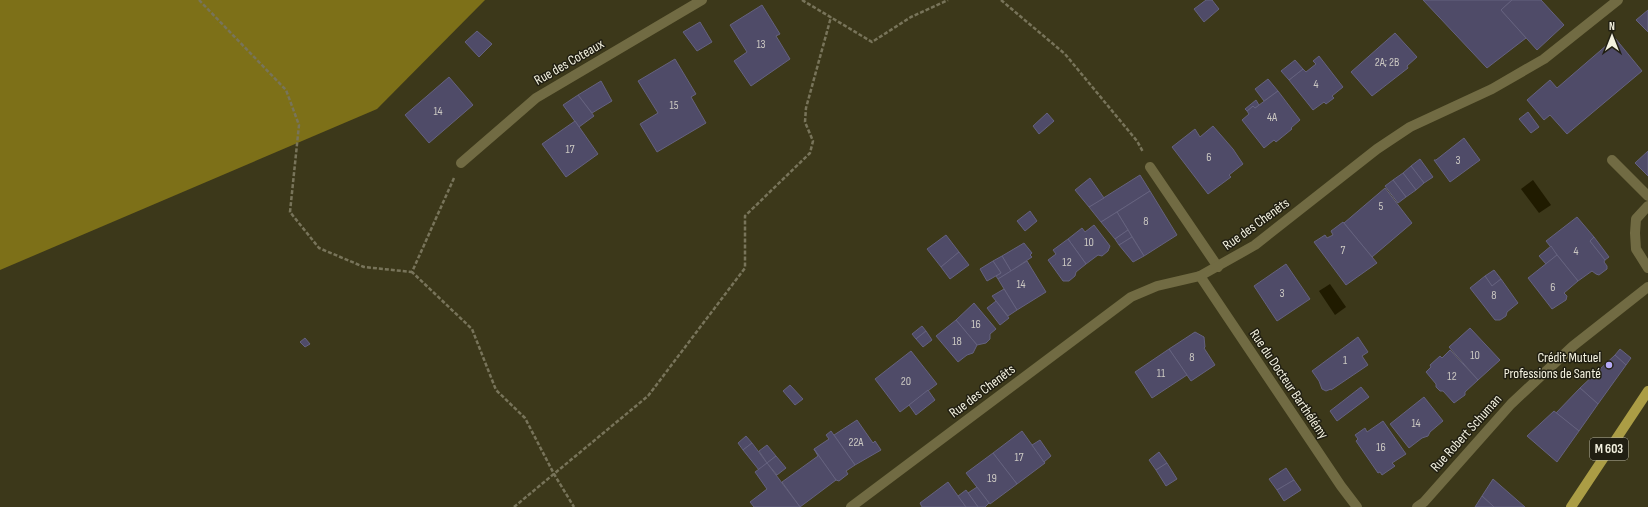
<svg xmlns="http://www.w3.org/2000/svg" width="1648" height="507" font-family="'Sofia Sans Condensed',sans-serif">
<rect width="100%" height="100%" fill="#3c381a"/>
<path fill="#7d7018" d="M0,0h485l-108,109 -377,161z"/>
<g fill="#201b00">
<path d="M1533,180l18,25 -12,8 -18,-24z"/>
<path d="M1330,284l16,23 -11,8 -16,-24z"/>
</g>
<g fill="#4f4b68" stroke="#65627f">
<path d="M1206,0h6l7,9 -15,13 -10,-13z"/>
<path d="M1423,0h89l-11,10 25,28 -39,30z"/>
<path d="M1512,0h29l23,25 -27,25 -36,-40z"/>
<path d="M762,5l18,29 -4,2 14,23 -39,27 -17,-25 13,-9 -17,-27z"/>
<path d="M1648,10v22l-12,-12z"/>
<path d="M700,22l12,20 -15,9 -14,-19z"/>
<path d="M477,31l15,13 -13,13 -14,-15z"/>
<path d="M1395,33l22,24 -10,9 1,2 -36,28 -21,-24z"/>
<path d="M1615,38l27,33 -75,63 -17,-19 -6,5 -17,-20 23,-20 7,8z"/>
<path d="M1319,56l24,31 -11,9 2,2 -8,6 -2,-2 -11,8 -24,-30 14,-11 3,3 10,-8 -3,-3z"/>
<path d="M675,59l21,35 -5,3 15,26 -49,29 -17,-28 18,-11 -20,-32z"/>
<path d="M1295,60l8,9 -14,11 -8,-9z"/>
<path d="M449,77l24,28 -44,38 -24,-28z"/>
<path d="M1268,79l10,12 -14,10 -9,-12z"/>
<path d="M601,81l11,20 -20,12 -14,-18z"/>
<path d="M1278,91l22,29 -9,8 1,1 -16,13 -2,-2 -10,8 -22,-28 7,-6 -2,-3 6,-5 2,2z"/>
<path d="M578,95l16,21 -15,11 -16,-22z"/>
<path d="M1256,100l3,5 -4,3 -2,-2 -6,5 -2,-2z"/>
<path d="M1528,112l11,15 -8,6 -12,-14z"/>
<path d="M1047,113l7,8 -15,13 -6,-8z"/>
<path d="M575,121l23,33 -32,23 -24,-33z"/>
<path d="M1213,126l20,23 10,15 -14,11 2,2 -23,17 -36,-47 23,-18 5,8z"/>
<path d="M1464,138l16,22 -30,22 -16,-22h2z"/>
<path d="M1648,151v25l-13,-13z"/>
<path d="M1420,159l13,18 -9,6 -13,-17z"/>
<path d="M1411,166l13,17 -8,7 -13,-17z"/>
<path d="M1403,173l13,17 -10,7 -13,-17z"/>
<path d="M1140,175l10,16 -49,31 -12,-15z"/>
<path d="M1090,178l14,20 -15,9 -14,-17z"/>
<path d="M1393,180l13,17 -8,6 -13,-17z"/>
<path d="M1385,188l27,35 -40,34 -28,-34z"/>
<path d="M1150,191l27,44 -33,21 -27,-44z"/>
<path d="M1030,211l7,10 -12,10 -8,-10z"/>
<path d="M1117,212l11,18 -13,9 -14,-17z"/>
<path d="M1577,217l17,20 -4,4 15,19 -1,2 3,4v3l-8,6 -3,-1 -4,-3 -14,10 -32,-40z"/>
<path d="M1343,222l34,41 -31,22 -32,-43 11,-7 2,3 6,-3 -2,-4z"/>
<path d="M1094,225l16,21 -2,5 -6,5 -4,-1 -12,9 -18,-25 14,-11 3,4z"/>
<path d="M1128,230l4,7 -13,8 -4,-6z"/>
<path d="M946,235l13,17 -18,15 -14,-18z"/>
<path d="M1132,237l12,19 -11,6 -14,-17z"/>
<path d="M1594,237l15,20 -4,3 -15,-19z"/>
<path d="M1068,239l18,25 -10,8 -1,4 -6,5h-6l-15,-21 8,-6 -3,-4z"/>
<path d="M1024,243l8,10 -2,2 2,2 -21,14 -9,-15z"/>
<path d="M1551,246l6,9 -11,9 -7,-8z"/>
<path d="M959,252l10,13 -19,14 -9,-12z"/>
<path d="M1557,255l21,26 -14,12 3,3 -1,4 -14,9 -24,-31z"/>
<path d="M1002,256l9,15 -13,8 -2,-3 5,-3 -8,-12z"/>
<path d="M993,261l8,12 -14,8 -7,-12z"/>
<path d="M1027,261l19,31 -29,18 -19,-31z"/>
<path d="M1286,264l24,35 -33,22 -23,-35z"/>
<path d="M1494,270l7,9 -9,7 -7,-10z"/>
<path d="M1485,276l7,10 9,-7 17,24 -11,9 -1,4 -6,4h-5l-25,-32z"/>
<path d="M1004,289l13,21 -9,6 -16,-20z"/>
<path d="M996,301l13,17 -9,7 -13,-17z"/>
<path d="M974,303l22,26 -6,5v5l-4,4 -9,2 -21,-25z"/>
<path d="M956,320l21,25 -4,8 -6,2 -9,7 -22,-26z"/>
<path d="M922,326l4,5 -10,8 -4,-5z"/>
<path d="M1470,328l30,32 -22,20 -29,-33z"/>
<path d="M926,331l6,9 -9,7 -7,-8z"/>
<path d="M1195,332l9,5 1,10 -1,1 11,17 -24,16 -22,-32z"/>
<path d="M1358,337l10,15 -6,4 6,9 -37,25v-1l-5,2 -4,-2 -3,-8 -7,-10z"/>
<path d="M305,338l5,6 -5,3 -5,-5z"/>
<path d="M1169,349l18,26 -35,23 -17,-26z"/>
<path d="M1620,349l11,9 -5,7 -11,-10z"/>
<path d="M1450,350l28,30 -13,12v3l-11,8 -11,-12h-3l-4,-4v-3l-10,-12 5,-5 -1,-2 10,-9 2,2z"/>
<path d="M911,351l26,33 -37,28 -25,-33z"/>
<path d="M1615,355l11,10 -28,39 -18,-16z"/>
<path d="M790,385l13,14 -8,6 -12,-14z"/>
<path d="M1361,387l8,10 -32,24 -7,-10z"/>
<path d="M1580,388l18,16 -19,27 -23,-18z"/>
<path d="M928,390l7,10 -19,15 -7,-10z"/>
<path d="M1424,397l19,24 -13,11 -2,4 -6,2 -13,10 -19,-24z"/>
<path d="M1554,411l25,20 -22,31 -30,-26z"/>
<path d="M857,420l16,23 2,-2 6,9 -26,15 -21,-30z"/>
<path d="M1383,421l23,33 -14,9 3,3 -13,9 -2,-3 -2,1 -22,-32 2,-2 -3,-4 10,-7 2,4z"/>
<path d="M831,431l24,34 -9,6 2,3 -9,7 -3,-1 -22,-31 15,-10 -3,-4z"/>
<path d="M1022,431l23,32 -28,21 -24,-31z"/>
<path d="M746,436l6,7 -9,7 -5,-7z"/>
<path d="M1040,440l11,16 -7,6 -12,-17z"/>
<path d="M752,443l15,20 -8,7 -16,-20z"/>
<path d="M767,445l9,11 -9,7 -8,-12z"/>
<path d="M814,449l22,31 -36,27 -18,-25 36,-26z"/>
<path d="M1159,452l8,11 -11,7 -7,-10z"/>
<path d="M993,453l24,31 -27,20 -24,-31z"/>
<path d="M776,456l10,12 -9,7 -10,-12z"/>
<path d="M767,463l33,44h-46l-4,-5 17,-13 -12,-17z"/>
<path d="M1167,463l10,16 -11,7 -10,-16z"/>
<path d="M1286,468l8,12 -17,10 -8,-11z"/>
<path d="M1493,479l32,28h-31l-12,-11z"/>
<path d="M1294,480l7,10 -17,11 -7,-11z"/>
<path d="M948,482l18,25h-44l-2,-4z"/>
<path d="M977,487l12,16 -4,4h-7l-10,-14z"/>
<path d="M966,490l12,17h-12l-8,-11z"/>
<path d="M1482,496l12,11h-19z"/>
</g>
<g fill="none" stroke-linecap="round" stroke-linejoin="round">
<g stroke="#78745a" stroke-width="2.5" stroke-dasharray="4 2" stroke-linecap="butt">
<path d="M199,0l87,90 13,35 -9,87 29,36 45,19 48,5"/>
<path d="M802,0l70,42 39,-25 37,-17"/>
<path d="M1001,0l64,54 72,87 6,11"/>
<path d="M454,178l-42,94 60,57 24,61 29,28 29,56 20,33"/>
<path d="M514,507l134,-111 97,-128v-52l65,-63 3,-12 -8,-19 1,-14 25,-91"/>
</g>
<g stroke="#716b43" stroke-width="10">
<path d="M1612,160l36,36"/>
<path d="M1150,167l68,100"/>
<path d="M1648,206l-12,13 -1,14 1,16 12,19"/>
</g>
<g stroke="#716b43" stroke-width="10">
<path d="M461,163l75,-65 166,-98"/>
<path d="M1200,276l141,210 16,21"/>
<path d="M851,507l280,-210 26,-11 43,-10 55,-31 122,-96 33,-22 82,-38 52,-30 74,-59"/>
</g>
<path stroke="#716b43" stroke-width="10" d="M1417,507l7,-5 87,-98 62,-58 75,-59"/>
<path stroke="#ab9d45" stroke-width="10" d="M1571,507l77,-116"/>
</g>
<circle fill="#b6abf8" stroke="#211f12" stroke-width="1.5" cx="1609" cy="365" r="4"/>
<g text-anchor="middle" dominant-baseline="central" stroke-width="3" stroke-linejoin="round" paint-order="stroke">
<g font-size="12" fill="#cbc8c2">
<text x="761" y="44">13</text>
<text x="1387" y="62">2A; 2B</text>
<text x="1316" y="84">4</text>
<text x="674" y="105">15</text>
<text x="438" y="111">14</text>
<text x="1272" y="117">4A</text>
<text x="570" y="149">17</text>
<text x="1209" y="157">6</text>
<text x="1458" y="160">3</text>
<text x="1381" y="206">5</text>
<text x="1146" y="221">8</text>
<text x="1089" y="242">10</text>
<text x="1343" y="250">7</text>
<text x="1576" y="251">4</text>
<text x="1067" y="262">12</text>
<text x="1021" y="284">14</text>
<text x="1553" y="287">6</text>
<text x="1282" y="293">3</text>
<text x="1494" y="295">8</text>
<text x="976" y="324">16</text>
<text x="957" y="341">18</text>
<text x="1475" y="355">10</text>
<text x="1192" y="357">8</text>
<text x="1345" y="360">1</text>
<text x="1161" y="373">11</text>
<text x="1452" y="376">12</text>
<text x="906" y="381">20</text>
<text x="1416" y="423">14</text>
<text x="856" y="442">22A</text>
<text x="1381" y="447">16</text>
<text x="1019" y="457">17</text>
<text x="992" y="478">19</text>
</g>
<rect fill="#211f12" stroke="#b5b3a2" stroke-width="1" x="1590" y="438" width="38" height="22" rx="3"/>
<g font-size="13" font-weight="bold" fill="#f4f2e0">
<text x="1609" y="449">M 603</text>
</g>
<g font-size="14" fill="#f4f2e0" stroke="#211f12">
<text transform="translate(569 62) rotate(-30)">Rue des Coteaux</text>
<text transform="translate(1256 224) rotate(-36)">Rue des Chenêts</text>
<text transform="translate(1289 384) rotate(56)">Rue du Docteur Barthélémy</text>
<text transform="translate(982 391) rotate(-37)">Rue des Chenêts</text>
<text transform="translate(1466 433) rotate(-48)">Rue Robert Schuman</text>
</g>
<g font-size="14" fill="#f4f2e0" stroke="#211f12" text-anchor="end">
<text x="1601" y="357">Crédit Mutuel<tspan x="1601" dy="16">Professions de Santé</tspan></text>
</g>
</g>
<g transform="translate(1612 36)" stroke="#211f12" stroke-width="3" paint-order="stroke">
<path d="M0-3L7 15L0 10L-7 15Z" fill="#f4f2e0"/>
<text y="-6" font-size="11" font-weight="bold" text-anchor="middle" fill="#f4f2e0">N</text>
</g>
</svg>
